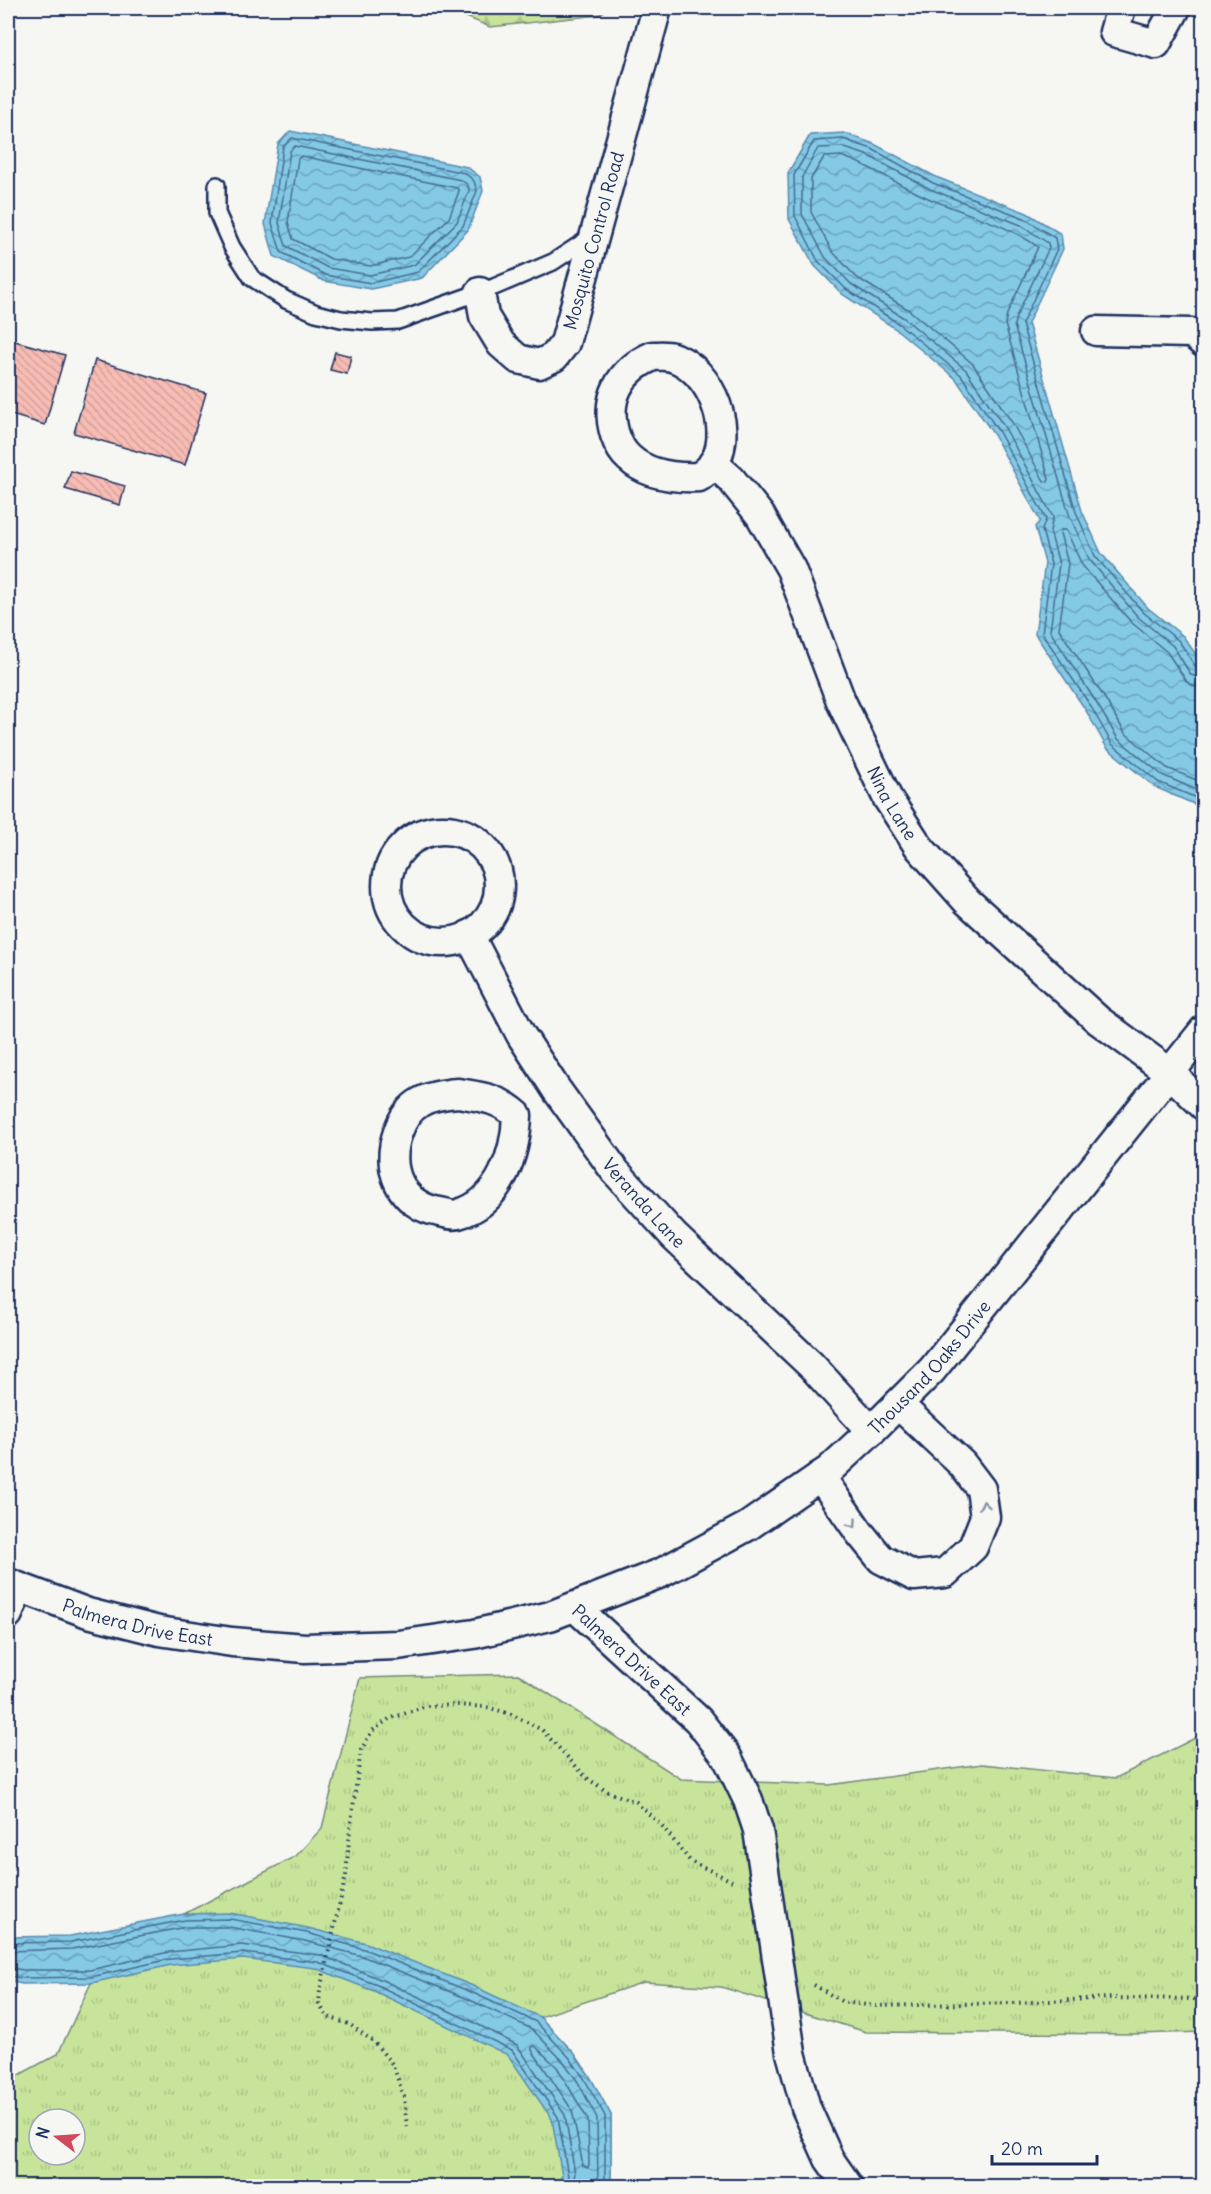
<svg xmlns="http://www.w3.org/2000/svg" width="1211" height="2194" font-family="Delius,sans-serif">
<defs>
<pattern id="grass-tufts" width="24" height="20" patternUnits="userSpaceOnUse" patternTransform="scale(1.5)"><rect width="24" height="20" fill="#c8e49a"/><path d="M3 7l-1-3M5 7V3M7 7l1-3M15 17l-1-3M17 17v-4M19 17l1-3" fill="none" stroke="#abc487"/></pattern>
<pattern id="forest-firs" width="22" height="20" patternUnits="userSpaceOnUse" patternTransform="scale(1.5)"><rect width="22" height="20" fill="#c8e49a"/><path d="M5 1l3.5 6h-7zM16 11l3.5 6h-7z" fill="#abc487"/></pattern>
<pattern id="water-waves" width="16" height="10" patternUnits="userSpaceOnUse" patternTransform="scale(1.5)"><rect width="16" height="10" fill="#84c9e5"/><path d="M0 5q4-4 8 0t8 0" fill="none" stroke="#6ba4bd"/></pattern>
<pattern id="building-back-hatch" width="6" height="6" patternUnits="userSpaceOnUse" patternTransform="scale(1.5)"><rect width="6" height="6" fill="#f7bcb3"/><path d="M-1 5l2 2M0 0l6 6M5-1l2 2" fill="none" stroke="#d3a29c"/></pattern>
</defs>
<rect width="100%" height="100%" fill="#f6f6f2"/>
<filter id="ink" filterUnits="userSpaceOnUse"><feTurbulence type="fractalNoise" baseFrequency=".0167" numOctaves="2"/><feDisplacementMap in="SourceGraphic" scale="12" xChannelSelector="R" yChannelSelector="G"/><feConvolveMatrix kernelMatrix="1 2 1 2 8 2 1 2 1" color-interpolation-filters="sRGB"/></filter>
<g filter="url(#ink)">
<path fill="url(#grass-tufts)" stroke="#728a7c" stroke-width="1.5" fill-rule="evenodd" d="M518,1674l163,105 148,6 153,-21 134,14 87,-44v298l-67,2 -270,-2 -145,-45 -77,-5 -104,35 34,36 15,22 22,40v71h-603v-105l50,-27 33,-71 93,-69 112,-58 26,-28 38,-150zM39,2119h36v36h-36z"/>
<path fill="url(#forest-firs)" stroke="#728a7c" stroke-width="1.5" d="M445,8h163l-9,7 -109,12z"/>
<g fill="url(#water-waves)" stroke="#5a8baf" stroke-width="1.5">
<path d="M290,131l177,36 13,10 3,14 -15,39 -46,48 -51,11 -47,-8 -50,-25 -9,-32 13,-80z"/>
<path d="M844,133l30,11 62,33 91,36 34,21 2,15 -35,74 54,188 19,42 47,55 35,28 12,17 8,18v137l-48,-21 -48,-39 -22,-39 -50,-75 10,-71 -10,-36 5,-6 -46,-86 -38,-56 -60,-50 -54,-35 -28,-29 -25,-46 -1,-46 22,-38z"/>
<path d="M230,1913l78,15 58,15 107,43 67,31 34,36 15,22 22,40v71h-57l8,-10 -10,-57 -44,-64 -134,-64 -59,-23 -72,-9 -72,6 -80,18 -69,1 -14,-3v-44l62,-1 114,-22z"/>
</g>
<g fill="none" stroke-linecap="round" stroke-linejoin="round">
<g stroke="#456d94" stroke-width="1.5">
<path d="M292,138l173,35 9,8 3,10 -14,35 -45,46 -47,11 -46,-8 -44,-23 -9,-29 11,-76z"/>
<path d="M295,146l166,34 7,5 1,6 -12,31 -43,43 -44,10 -42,-7 -42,-22 -7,-23 11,-72z"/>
<path d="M301,156l156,32 2,3 -10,27 -40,39 -39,9 -39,-7 -38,-20 -5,-17 10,-63z"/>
<path d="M841,156c31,10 57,29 87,42 36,16 78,25 110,49l-31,67 -2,10 44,155 -1,3 -4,-1 -31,-57 -40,-60 -64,-54 -53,-33 -24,-26 -21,-39v-33l13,-22z"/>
<path d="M1204,671l-7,-2 -18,-28 -36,-29 -48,-56 -19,-44 -54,-188 35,-75 -2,-11 -31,-20 -91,-35 -61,-34 -29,-10 -29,2 -20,34 1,41 23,45 28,28 53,35 62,51 38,57 47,87 -4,11 9,34 -9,69 48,72 22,39 46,38 46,19"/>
<path d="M1204,679l-13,-4 -18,-29 -35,-29 -49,-58 -20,-45 -55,-189 2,-8 33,-69 -1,-5 -27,-18 -91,-36 -61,-33 -27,-9 -24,1 -16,29v37l23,43 26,27 53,34 62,52 39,58 48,89 -3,14 9,33 -9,67 46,71 22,37 44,36 42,18"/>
<path d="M1204,688l-9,-1 -8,-5 -20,-30 -36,-30 -49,-57 -16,-35h-5l-1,3 8,31 -9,65 45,68 21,36 42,35 37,15"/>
<path d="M8,1943l63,-1 114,-22 45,-1 77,14 57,16 107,43 65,30 33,35 15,21 21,38v70"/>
<path d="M8,1951l64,-2 114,-22h43l76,14 57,15 106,43 64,30 32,33 14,20 19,36 1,68"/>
<path d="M8,1968l16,2h66l79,-18 73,-7 79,10 59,24 93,43 44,23 48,70 10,59 -4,12"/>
<path d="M8,1976l15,2 68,-1 79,-18 73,-6 75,9 59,23 135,65 46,67 10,59 -6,10"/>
<path d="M535,2046l22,21 31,53 1,45 -2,3 -4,-2 -11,-56 -40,-60v-3z"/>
</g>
</g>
<g fill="url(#building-back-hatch)" stroke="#1b2f5e" stroke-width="1.5">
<path d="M8,339l57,16 -20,70 -37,-11z"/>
<path d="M335,352l16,4 -4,18 -17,-4z"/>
<path d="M95,360l111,33 -21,72 -111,-32z"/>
<path d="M71,471l54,15 -5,19 -55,-16z"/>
</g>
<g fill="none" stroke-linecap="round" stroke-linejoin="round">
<g stroke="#1b2f5e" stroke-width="20">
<path id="lane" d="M217,185v28l15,34 20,31 34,22 30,13 25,6 31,3 26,-1 96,-34 59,-25 41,-27"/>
</g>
<g stroke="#1b2f5e" stroke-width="33">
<g id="street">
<path d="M1121,8l-7,24 42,12 20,-36"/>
<path id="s1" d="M480,292l4,24 17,28 17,15 21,5 15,-7 11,-14 92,-335"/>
<path d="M1096,331l96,2 12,10"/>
<path d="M653,356c6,0 13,-1 19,1 39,11 66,79 38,111 -3,3 -7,6 -11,9 -23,1 -52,-2 -70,-19 -7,-6 -11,-14 -14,-23 -11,-36 5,-65 38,-79z"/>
<path id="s2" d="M713,463l18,16 29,36 31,54 50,132 47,98 31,48 48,54 131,119 71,52 35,34"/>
<circle cx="443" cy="886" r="56"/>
<path id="s3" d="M469,935l52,100 35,54 59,82 59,65 137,129 60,66"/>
<path d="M458,1093c24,4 40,5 59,22 -1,38 -17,88 -59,99 -5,2 -12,-1 -18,-2 -40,-6 -55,-44 -42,-80 10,-30 30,-37 60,-39z"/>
<path d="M820,1476l39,56 22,27 33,17 31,-3 28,-26 12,-30 -4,-28 -19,-25 -64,-60"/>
<path id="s4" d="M8,1583l80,30 71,18 73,11 73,6 93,-3 76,-11 76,-18 111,-43 87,-47 81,-56 42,-39 61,-61 272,-340"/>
<path id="s5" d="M576,1608l122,112 29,37 21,43 10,30 33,223 15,55 23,51 19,27"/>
<path d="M8,1614l11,-26"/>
</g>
</g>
<g stroke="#1b2f5e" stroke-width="4" stroke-dasharray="1.5 4.5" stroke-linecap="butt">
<path d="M814,1985l29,17 32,4 139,-3 93,-5 97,1"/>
<path d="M407,2127l-3,-30 -11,-32 -19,-23 -25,-18 -22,-7 -8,-13 1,-14 26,-115 4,-46 11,-79 11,-19 17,-12 37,-13 31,-1 29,2 25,7 31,16 45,48 19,13 30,11 27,25 27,34 42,20"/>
</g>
<use href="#lane" stroke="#f6f6f2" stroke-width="15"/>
<use href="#street" stroke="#f6f6f2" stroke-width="28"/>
</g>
<defs><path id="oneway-chevron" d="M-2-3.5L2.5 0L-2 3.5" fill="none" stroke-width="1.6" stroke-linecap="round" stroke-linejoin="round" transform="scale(1.5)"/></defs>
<g stroke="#8892a8">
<use href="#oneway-chevron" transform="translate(984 1505) rotate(-98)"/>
<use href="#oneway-chevron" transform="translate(853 1524) rotate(55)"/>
</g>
</g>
<g text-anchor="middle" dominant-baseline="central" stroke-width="5" stroke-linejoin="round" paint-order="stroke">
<g font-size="18" fill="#1b2f5e" stroke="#f6f6f2">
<text stroke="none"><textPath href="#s1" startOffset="242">Mosquito Control Road</textPath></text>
<text stroke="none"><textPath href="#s2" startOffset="388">Nina Lane</textPath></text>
<text stroke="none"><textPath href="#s3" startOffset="321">Veranda Lane</textPath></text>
<text stroke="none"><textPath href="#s4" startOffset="1014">Thousand Oaks Drive</textPath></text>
<text stroke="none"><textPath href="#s4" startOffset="136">Palmera Drive East</textPath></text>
<text stroke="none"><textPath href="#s5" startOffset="76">Palmera Drive East</textPath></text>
</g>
</g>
<rect width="1211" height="2194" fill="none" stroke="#f6f6f2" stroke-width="30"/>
<rect x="15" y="15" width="1181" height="2164" fill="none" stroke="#1b2f5e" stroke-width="2" filter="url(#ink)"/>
<g transform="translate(57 2137) rotate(287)"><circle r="28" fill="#f6f6f2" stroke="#9ea6b7" stroke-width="1.5"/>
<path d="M0-4.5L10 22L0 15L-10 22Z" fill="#d1495b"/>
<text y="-9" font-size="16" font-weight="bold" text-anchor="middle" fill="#1b2f5e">N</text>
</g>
<path d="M992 2155v9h105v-9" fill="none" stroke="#1b2f5e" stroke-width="3"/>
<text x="1001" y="2155" font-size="18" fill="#1b2f5e" stroke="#f6f6f2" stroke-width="4.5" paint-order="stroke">20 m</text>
</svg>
